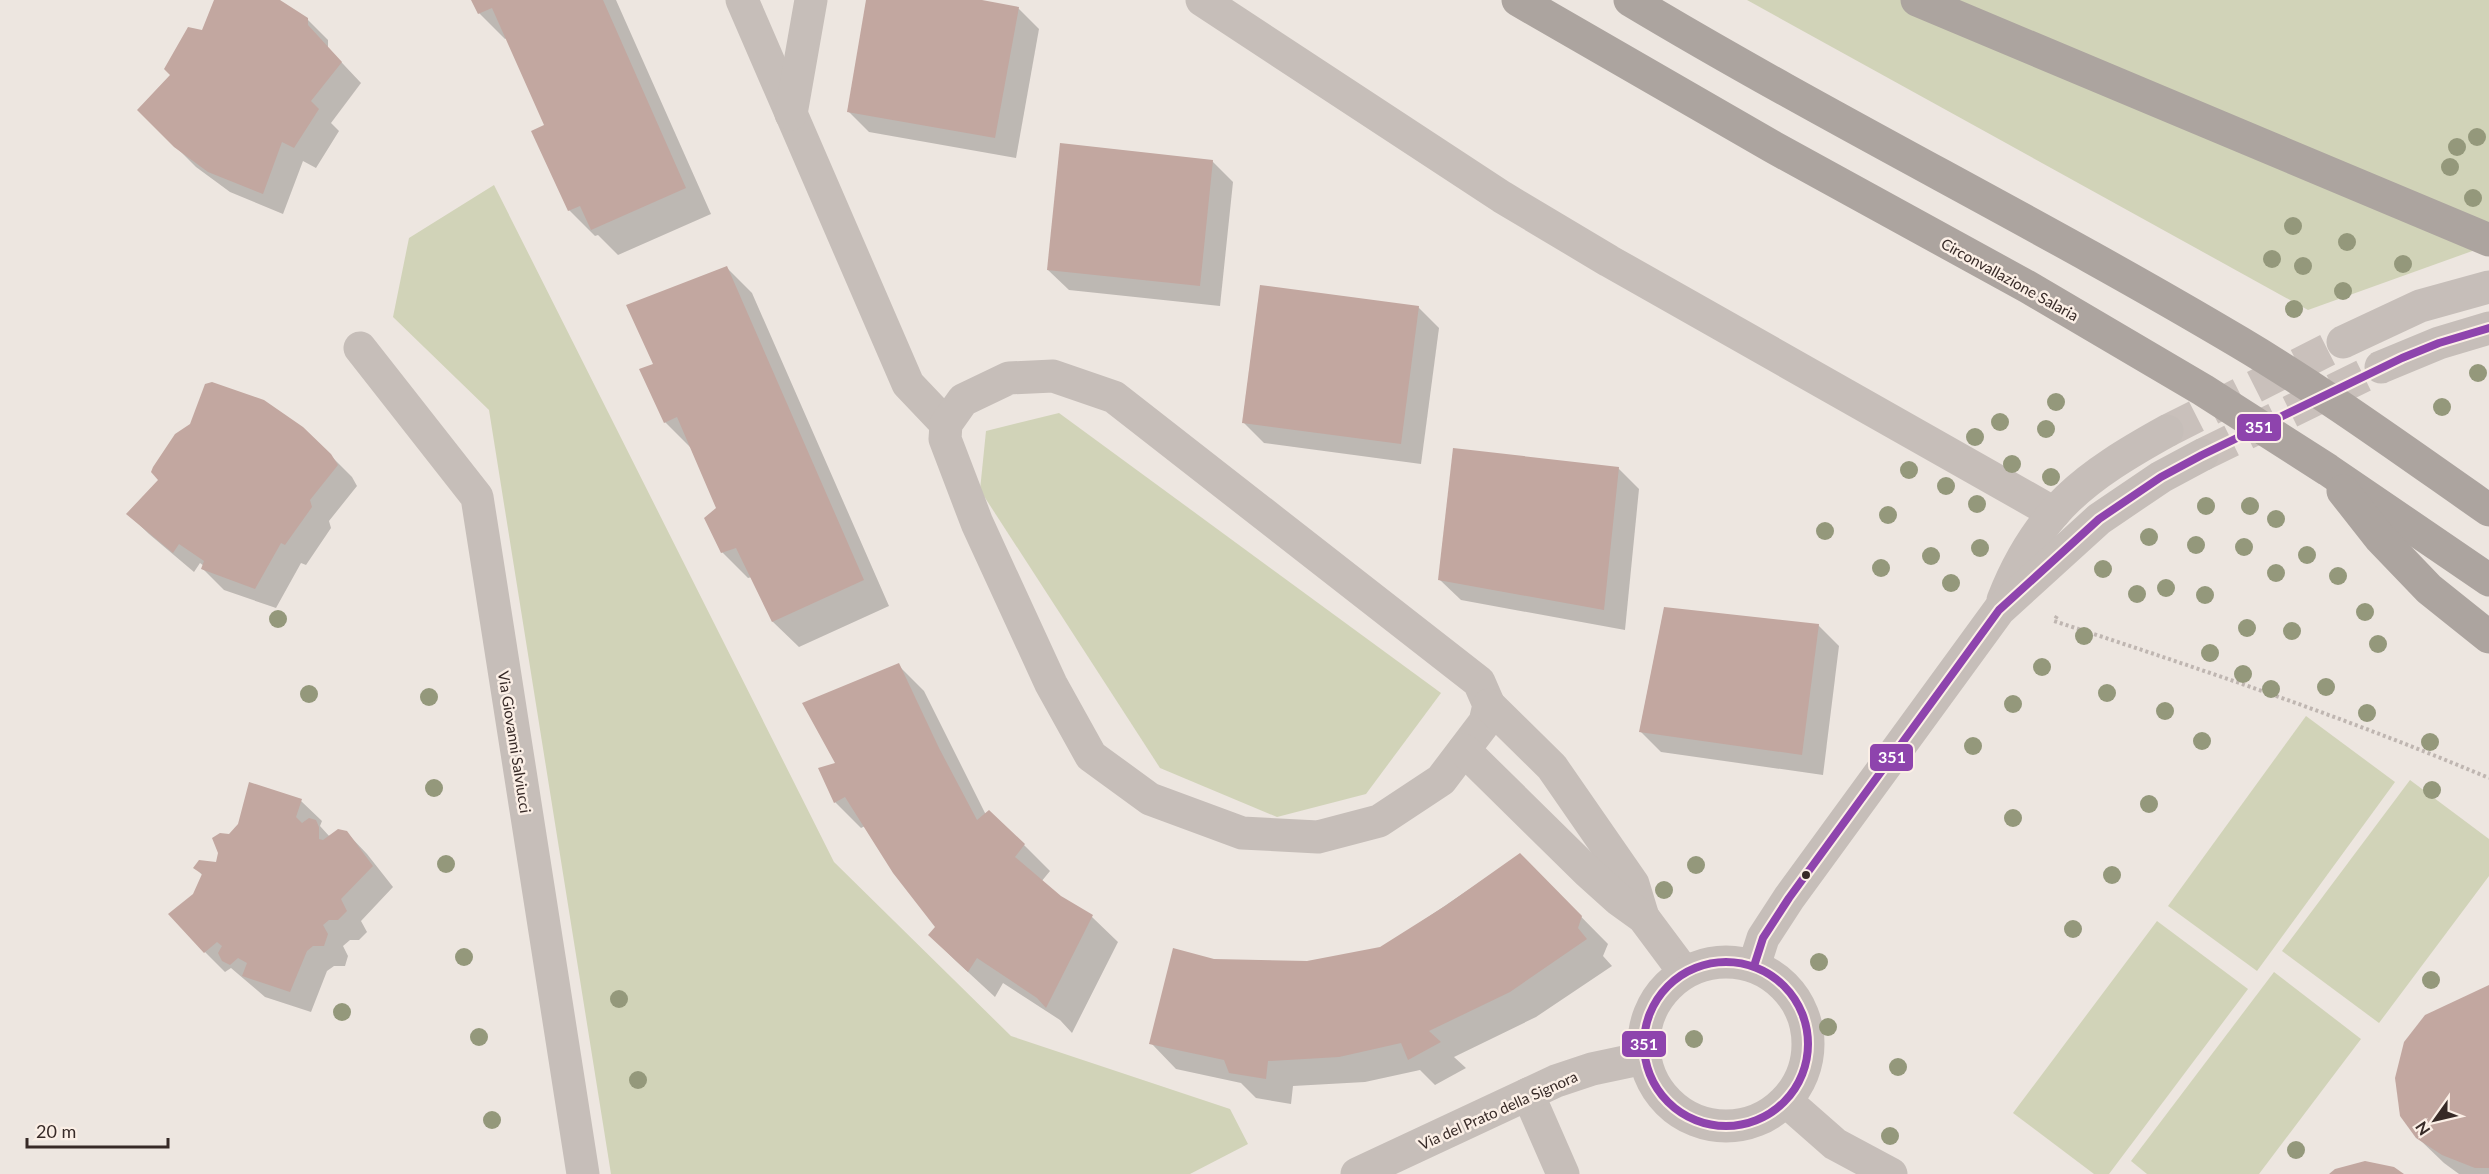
<svg xmlns="http://www.w3.org/2000/svg" width="2489" height="1174" font-family="Lato,sans-serif">
<rect width="100%" height="100%" fill="#ede6e0"/>
<g fill="#d1d3b8">
<path d="M1747,0h742v245l-181,65z"/>
<path d="M494,185l340,677 177,174 219,73 18,35 -58,30h-579l-122,-764 -96,-93 16,-79z"/>
<path d="M1059,413l382,280 -75,101 -89,23 -117,-49 -180,-278 6,-59z"/>
<path d="M2306,716l89,66 -138,189 -89,-65z"/>
<path d="M2410,780l79,59v37l-110,147 -97,-72z"/>
<path d="M2157,921l91,68 -139,185h-15l-81,-61z"/>
<path d="M2274,972l87,67 -102,135h-112l-16,-13z"/>
</g>
<g fill="#0003">
<path d="M216,0h61l30,19 21,21v8l33,35 -30,40 8,8 -23,37 -13,-7 -20,53 -53,-22 -34,-25 -57,-57 33,-35 31,-44z"/>
<path d="M473,0h143l95,214 -93,41 -20,-20 -3,1 -26,-26 -23,-84 -39,-88 -2,1 -26,-26z"/>
<path d="M868,0h106l44,8 21,21 -23,129 -147,-26 -21,-21z"/>
<path d="M1212,161l21,21 -13,124 -151,-16 -21,-20z"/>
<path d="M726,267l26,26 137,313 -90,41 -26,-25 -21,-45 -4,1 -26,-26 -4,-44 -27,-60 -26,-26 -10,-57z"/>
<path d="M1418,307l21,21 -18,136 -157,-21 -20,-20z"/>
<path d="M330,455l22,22 5,9 -28,35 2,7 -25,37 -5,-2 -25,45 -52,-18 -21,-21 1,-3 -4,-3 -6,9 -45,-38 -21,-20z"/>
<path d="M1618,468l21,21 -14,141 -164,-30 -21,-20z"/>
<path d="M1818,625l21,21 -16,129 -162,-23 -21,-21z"/>
<path d="M898,665l26,26 62,124 38,30 26,26 -9,11 19,15 32,20 26,25 -46,91 -12,-13 -57,-37 -8,14 -39,-36 -26,-26 7,-7 -72,-102 -4,2 -26,-26 2,-38z"/>
<path d="M301,801l21,20 -2,5 10,11 16,-5 21,22 26,33 -32,34 6,11 -8,8h-9l-7,6 5,10 -3,10h-11l-7,5 -16,41 -46,-15 -34,-29 -6,4 -20,-20 -11,-57 9,-19 -8,-9 22,-4 13,-28z"/>
<path d="M1520,855l88,89 -5,12 9,10 -76,51 -82,40 12,11 -31,17 -15,-15 -55,12 -72,4 -2,18 -35,-6 -15,-15 -65,-14 -25,-26 63,-83 94,2 73,-13z"/>
<path d="M2489,987v187h-30l-15,-11 -27,-26z"/>
</g>
<g fill="#c2a7a0">
<path d="M214,0h66l28,18v7l34,37 -31,39 8,8 -25,39 -12,-6 -19,52 -55,-22 -34,-25 -37,-37 33,-35 -6,-6 24,-42 14,3z"/>
<path d="M471,0h132l83,188 -95,42 -11,-24 -12,5 -37,-80 13,-6 -52,-117 -14,6z"/>
<path d="M866,0h116l37,7 -24,131 -148,-26z"/>
<path d="M1060,143l153,17 -13,126 -153,-16z"/>
<path d="M727,266l137,314 -92,42 -36,-74 -15,5 -17,-35 12,-10 -39,-91 -13,6 -25,-54 14,-5 -27,-59z"/>
<path d="M1260,285l159,21 -18,138 -159,-21z"/>
<path d="M212,382l52,18 39,27 28,27 7,11 -28,35 2,7 -27,38 -4,-2 -26,46 -54,-20 3,-8 -25,-17 -6,9 -47,-39 32,-34 -7,-8 2,-5 22,-33 15,-10 15,-40z"/>
<path d="M1453,448l166,19 -15,143 -166,-30z"/>
<path d="M1664,607l155,17 -17,131 -163,-23z"/>
<path d="M899,663l40,85 38,72 12,-10 36,34 -10,13 46,39 32,19 -47,93 -9,-10 -60,-40 -9,14 -40,-37 7,-8 -42,-54 -48,-76 -11,6 -16,-35 17,-5 -33,-60z"/>
<path d="M249,782l53,17 -6,18 6,6 7,-5 7,2 3,7v12l4,1 15,-11 9,2 26,35 -32,33 6,12 -9,9h-9l-6,5 5,9 -4,12h-11l-6,5 -17,41 -48,-16 5,-13 -9,-5 -8,7 -8,-4 -4,-8 4,-7 -5,-4 -13,11 -36,-39 25,-20 9,-20 -9,-6 6,-8 17,2 2,-9 -6,-15 8,-5 9,1 9,-10z"/>
<path d="M1520,853l62,63 -4,12 9,11 -77,53 -81,39 12,11 -33,18 -7,-17 -62,14 -71,4 -2,18 -37,-6 -5,-13 -75,-16 24,-96 41,11 93,2 73,-14 65,-41z"/>
<path d="M2489,985v183h-14l-33,-13 -26,-17 -16,-22 -5,-38 9,-36 21,-27z"/>
<path d="M2365,1161l29,6 10,7h-75l6,-5z"/>
</g>
<g fill="none" stroke-linecap="round" stroke-linejoin="round">
<g stroke="#c9c0bb" stroke-width="33" stroke-dasharray="33 16" stroke-linecap="butt">
<path d="M2167,431l176,-89"/>
<path d="M2202,455l179,-88"/>
</g>
<path stroke="#bfb6b1" stroke-width="4" stroke-dasharray="3 3" stroke-linecap="butt" d="M2057,616l-3,5c147,48 293,97 435,157"/>
<g stroke="#c6beb9" stroke-width="33">
<path d="M742,0l166,384 38,40"/>
<path d="M1202,0l300,197 107,64 445,252"/>
<path d="M791,114l20,-114"/>
<path d="M2343,342l77,-36 69,-19"/>
<path d="M360,348l117,149 106,677"/>
<path d="M2381,367l58,-24 50,-15"/>
<path d="M1053,376l61,21 365,285 10,23 -4,17 -44,58 -62,41 -61,16 -76,-4 -92,-34 -59,-43 -40,-72 -74,-161 -32,-84 1,-15 17,-24 46,-22z"/>
<path d="M2003,600c35,-90 83,-124 164,-169"/>
<path d="M1489,705l63,62 81,117 10,33"/>
<path d="M1464,750l124,122 30,27 25,18 41,55"/>
<circle cx="1726" cy="1044" r="82"/>
<path d="M1754,966l9,-28 26,-40 210,-288 100,-91 62,-42 41,-22"/>
<path d="M1528,1094l35,80"/>
<path d="M1786,1101l49,43 56,30"/>
<path d="M1357,1174l199,-93 36,-12 52,-11"/>
</g>
<g stroke="#aca49f" stroke-width="33">
<path d="M1518,0l255,147 255,140 175,103 125,80 161,110"/>
<path d="M1630,0c200,120 409,223 609,342 86,51 168,111 250,168"/>
<path d="M1917,0l572,240"/>
<path d="M2343,491l37,47 49,51 60,48"/>
</g>
<g stroke="#fbefe6" stroke-width="12">
<g id="bus-1">
<circle cx="1726" cy="1044" r="82"/>
<path d="M1754,966l9,-28 26,-40 210,-288 100,-91 62,-42 41,-22 200,-97 37,-15 50,-15"/>
</g>
</g>
<use href="#bus-1" stroke="#8e44ad" stroke-width="8"/>
</g>
<g fill="#94987b">
<circle cx="2477" cy="137" r="9"/>
<circle cx="2457" cy="147" r="9"/>
<circle cx="2450" cy="167" r="9"/>
<circle cx="2473" cy="198" r="9"/>
<circle cx="2293" cy="226" r="9"/>
<circle cx="2347" cy="242" r="9"/>
<circle cx="2272" cy="259" r="9"/>
<circle cx="2403" cy="264" r="9"/>
<circle cx="2303" cy="266" r="9"/>
<circle cx="2343" cy="291" r="9"/>
<circle cx="2294" cy="309" r="9"/>
<circle cx="2478" cy="373" r="9"/>
<circle cx="2056" cy="402" r="9"/>
<circle cx="2442" cy="407" r="9"/>
<circle cx="2000" cy="422" r="9"/>
<circle cx="2046" cy="429" r="9"/>
<circle cx="1975" cy="437" r="9"/>
<circle cx="2012" cy="464" r="9"/>
<circle cx="1909" cy="470" r="9"/>
<circle cx="2051" cy="477" r="9"/>
<circle cx="1946" cy="486" r="9"/>
<circle cx="1977" cy="504" r="9"/>
<circle cx="2206" cy="506" r="9"/>
<circle cx="2250" cy="506" r="9"/>
<circle cx="1888" cy="515" r="9"/>
<circle cx="2276" cy="519" r="9"/>
<circle cx="1825" cy="531" r="9"/>
<circle cx="2149" cy="537" r="9"/>
<circle cx="2196" cy="545" r="9"/>
<circle cx="2244" cy="547" r="9"/>
<circle cx="1980" cy="548" r="9"/>
<circle cx="2307" cy="555" r="9"/>
<circle cx="1931" cy="556" r="9"/>
<circle cx="1881" cy="568" r="9"/>
<circle cx="2103" cy="569" r="9"/>
<circle cx="2276" cy="573" r="9"/>
<circle cx="2338" cy="576" r="9"/>
<circle cx="1951" cy="583" r="9"/>
<circle cx="2166" cy="588" r="9"/>
<circle cx="2137" cy="594" r="9"/>
<circle cx="2205" cy="595" r="9"/>
<circle cx="2365" cy="612" r="9"/>
<circle cx="278" cy="619" r="9"/>
<circle cx="2247" cy="628" r="9"/>
<circle cx="2292" cy="631" r="9"/>
<circle cx="2084" cy="636" r="9"/>
<circle cx="2378" cy="644" r="9"/>
<circle cx="2210" cy="653" r="9"/>
<circle cx="2042" cy="667" r="9"/>
<circle cx="2243" cy="674" r="9"/>
<circle cx="2326" cy="687" r="9"/>
<circle cx="2271" cy="689" r="9"/>
<circle cx="2107" cy="693" r="9"/>
<circle cx="309" cy="694" r="9"/>
<circle cx="429" cy="697" r="9"/>
<circle cx="2013" cy="704" r="9"/>
<circle cx="2165" cy="711" r="9"/>
<circle cx="2367" cy="713" r="9"/>
<circle cx="2202" cy="741" r="9"/>
<circle cx="2430" cy="742" r="9"/>
<circle cx="1973" cy="746" r="9"/>
<circle cx="434" cy="788" r="9"/>
<circle cx="2432" cy="790" r="9"/>
<circle cx="2149" cy="804" r="9"/>
<circle cx="2013" cy="818" r="9"/>
<circle cx="446" cy="864" r="9"/>
<circle cx="1696" cy="865" r="9"/>
<circle cx="2112" cy="875" r="9"/>
<circle cx="1664" cy="890" r="9"/>
<circle cx="2073" cy="929" r="9"/>
<circle cx="464" cy="957" r="9"/>
<circle cx="1819" cy="962" r="9"/>
<circle cx="2431" cy="980" r="9"/>
<circle cx="619" cy="999" r="9"/>
<circle cx="342" cy="1012" r="9"/>
<circle cx="1828" cy="1027" r="9"/>
<circle cx="479" cy="1037" r="9"/>
<circle cx="1694" cy="1039" r="9"/>
<circle cx="1898" cy="1067" r="9"/>
<circle cx="638" cy="1080" r="9"/>
<circle cx="492" cy="1120" r="9"/>
<circle cx="1890" cy="1136" r="9"/>
<circle cx="2296" cy="1150" r="9"/>
</g>
<circle fill="#372a27" stroke="#fbefe6" stroke-width="2" cx="1806" cy="875" r="5"/>
<g text-anchor="middle" dominant-baseline="central" stroke-width="5" stroke-linejoin="round" paint-order="stroke">
<g font-size="15" fill="#372a27" stroke="#fbefe6">
<text transform="translate(2010 279) rotate(29)">Circonvallazione Salaria</text>
<text transform="translate(515 742) rotate(81)">Via Giovanni Salviucci</text>
<text transform="translate(1498 1110) rotate(-24)">Via del Prato della Signora</text>
</g>
</g>
<g stroke="#fbefe6" stroke-width="2">
<rect x="2236" y="413" width="46" height="29" rx="6" fill="#8e44ad"/>
<rect x="1869" y="743" width="45" height="29" rx="6" fill="#8e44ad"/>
<rect x="1621" y="1030" width="46" height="28" rx="6" fill="#8e44ad"/>
</g>
<g font-size="16" text-anchor="middle" font-weight="bold" fill="#fff">
<text x="2259" y="433">351</text>
<text x="1892" y="763">351</text>
<text x="1644" y="1050">351</text>
</g>
<g transform="translate(2435 1120) rotate(236)" stroke="#fbefe6" stroke-width="4.5" paint-order="stroke">
<path d="M0-4.5L10 22L0 15L-10 22Z" fill="#372a27"/>
<text y="-9" font-size="16" font-weight="bold" text-anchor="middle" fill="#372a27">N</text>
</g>
<path d="M27 1138v9h141v-9" fill="none" stroke="#372a27" stroke-width="3"/>
<text x="36" y="1138" font-size="18" fill="#372a27" stroke="#fbefe6" stroke-width="4.5" paint-order="stroke">20 m</text>
</svg>
